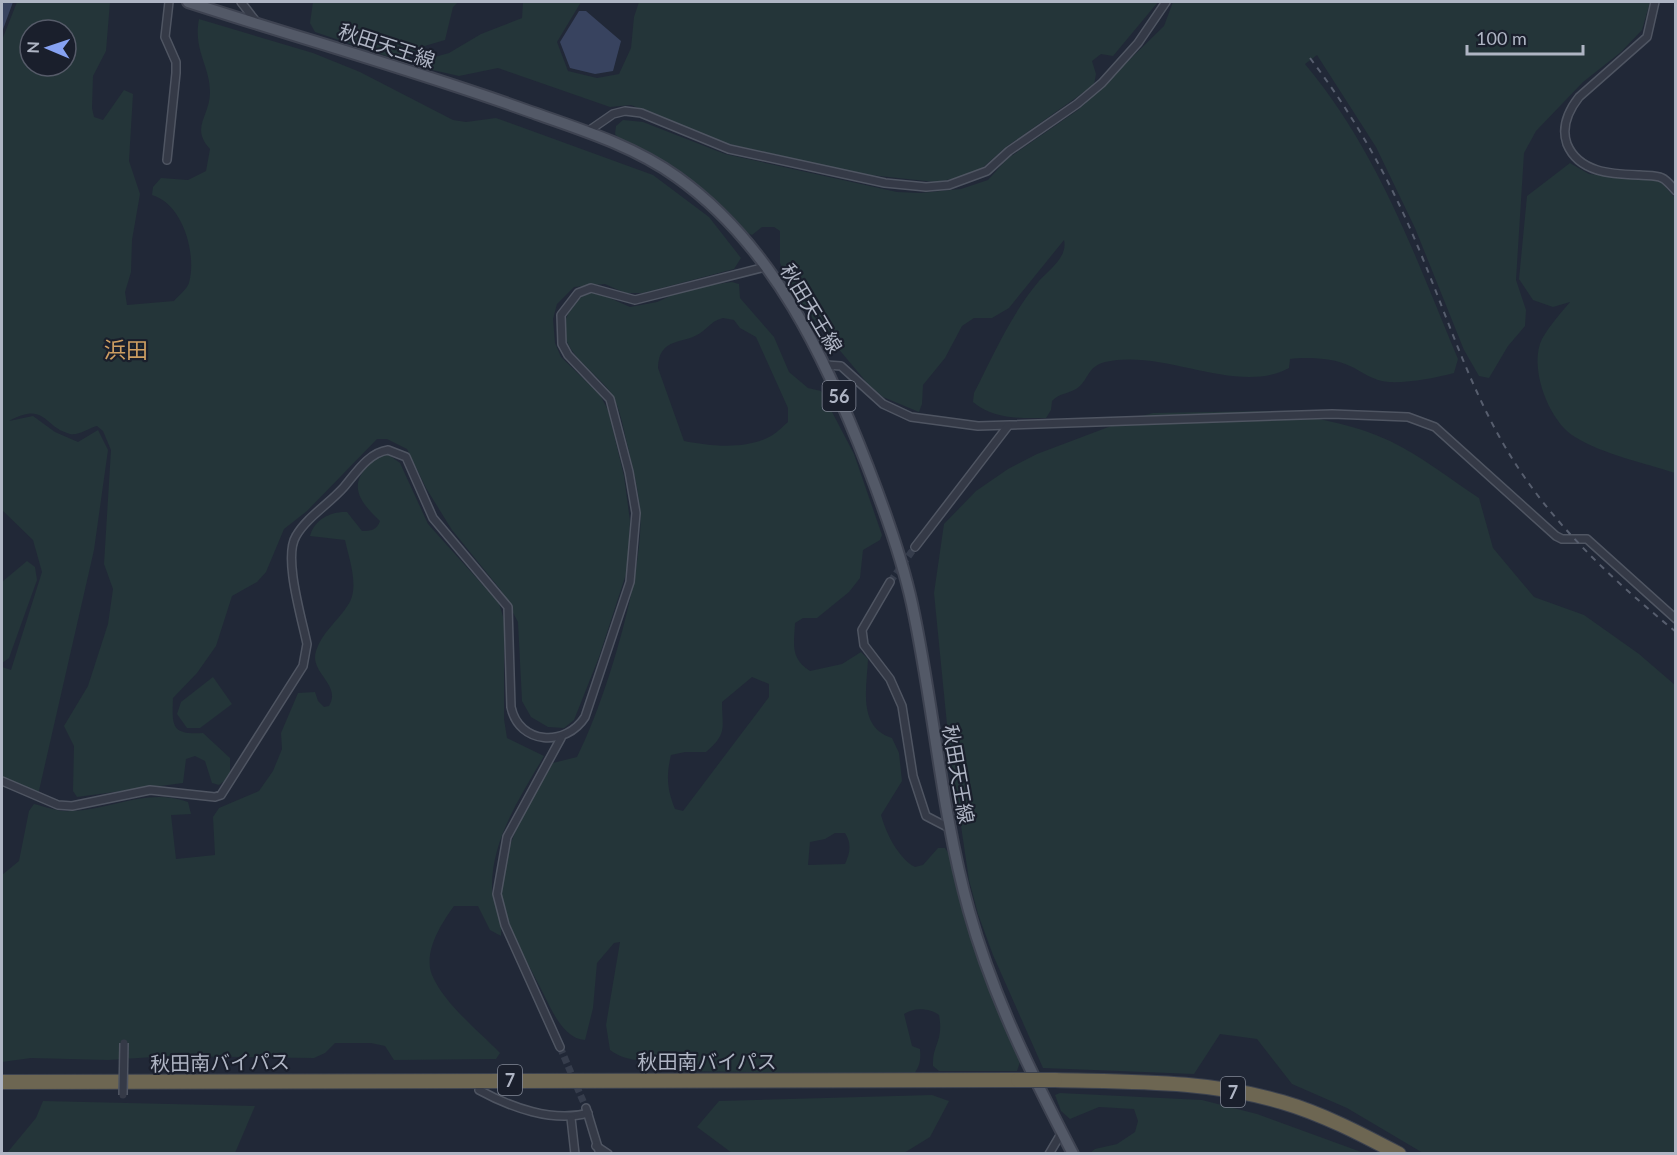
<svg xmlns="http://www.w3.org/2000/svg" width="1677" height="1155" font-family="Lato,'Noto Sans JP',sans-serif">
<rect width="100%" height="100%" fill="#212837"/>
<g fill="#243539" fill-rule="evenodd">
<path d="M17,2h93l-4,49 -13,25 -1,32 2,9 9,3 21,-30 9,4 -4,67 11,33 -8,46 -1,32 -6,20 2,13 47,-4c4,-5 13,-12 15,-18 8,-29 -6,-79 -37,-88l1,-8 8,-9 27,2 18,-9 4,-22c-20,-22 0,-32 0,-57 0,-26 -17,-42 -11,-73l114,34 47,19 93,48 13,2 30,-4 157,57 56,42 32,41 -7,11 -91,24h-18l-20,-9 -31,3 -17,17 -4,15 2,24 6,14 39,38 8,15 16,66 6,45 -2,47 -29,89 -25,63 -10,8 -16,-1 -17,-10 -9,-16 -4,-79 -18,-33 -48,-59 -26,-42 -19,-39 -20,-10h-10l-70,72 -23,18 -18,43 -9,10 -25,14 -16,50 -19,27 -24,25c-1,28 -2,37 30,35l27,25v19l-11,8 -7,-2 -7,-22 -10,-5 -9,3 -3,24 -106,14 -4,-6 1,-45 -10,-20 24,-40 20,-62 5,-35 -9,-25 7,-114 -8,-19 -6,-5c-8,2 -19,10 -27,8 -27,-7 -24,-33 -61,-13l24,-5 22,16 23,10 20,-12 10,20 -14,100 -56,245 -36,-14v-114l9,3 31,-98 -9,-32 -30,-29 -1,-471zM30,30h36v36h-36z"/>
<path d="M313,2h145l-5,5 -8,33 -27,8 -14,14 -89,-30 -5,-9z"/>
<path d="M523,2h58l-24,40 11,29 29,7 22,-4 12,-26 3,-31 5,-15h519l-45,54 -12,-2 -9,7 4,13 -2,11 -88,62 -25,22 -18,8 -28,5 -74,-8 -136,-31 -94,-38 -21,2 -112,-39 -39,8 -31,-7 -4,-9 25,-7 32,-19 41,-16z"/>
<path d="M1173,2h477l-8,28 -21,22 -38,30 -47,49 -12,22 -8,127 10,30 -1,16 -17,20 -19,32 -10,-2 -15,-26 -49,-122 -39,-81 -59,-92 -12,9c74,89 109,190 153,295l-4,14c-19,5 -45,10 -65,9 -16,-1 -26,-10 -39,-16 -17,-8 -42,-9 -60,-7l-1,9c-52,28 -125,-20 -184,-6 -19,5 -16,19 -29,27 -8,5 -17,4 -24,12l-1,9 -5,8c-26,0 -51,2 -73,-16l1,-9c19,-37 37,-79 65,-112 10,-11 29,-24 25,-41l-55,68 -17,10h-18l-12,8 -17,32 -22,27 -1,19 -3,8 -36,-15 -15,-13 -63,-75 -25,-46v-32l-6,-4h-12l-10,8 -6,-3 -57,-52 -67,-39 -7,-7 1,-8 7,-6 20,2 82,32 172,38 24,1 40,-4 27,-9 19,-21 71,-49 86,-84z"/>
<path d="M1570,163l19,11 71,7 16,18 -1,274c-30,-10 -73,-19 -100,-36 -26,-15 -47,-70 -33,-98 7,-13 19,-26 28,-37l-17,5 -20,-7 -14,-21 8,-83z"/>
<path d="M732,282l7,2 1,14 34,39 15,35 19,16 13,3 33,63 28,81 -2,5 -17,10 -3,28 -11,14 -32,26h-14l-8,5c-1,22 -5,35 15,48l32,-7 19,-12 7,7c-1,28 -11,68 24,79l7,15 3,28 -21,34c5,18 17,43 34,52l8,-2 15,-17h7l5,8c16,73 40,138 70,206l-3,9h-78l-6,-5c-1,-22 11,-24 6,-51 -9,-7 -25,-8 -35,-1l8,32 8,3c1,10 0,17 -6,25l-241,-3c-20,-17 -41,-4 -63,-21l-4,-25 14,-83 -6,1 -17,20 -4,45 -8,32c-21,-1 -33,-29 -41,-45 -13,-26 -28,-52 -38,-78 -19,-50 23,-113 47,-154l24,-6c28,-54 68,-186 63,-246 -2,-28 -11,-57 -17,-85 -3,-13 -7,-27 -15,-37 -17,-21 -56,-44 -40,-75 6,-13 12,-18 26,-23l36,16 27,-5 31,-14zM723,318l11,2 6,8 16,9 32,71v14c-6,5 -12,12 -19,15 -25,13 -59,9 -85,4l-26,-73c1,-33 27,-22 45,-37 8,-6 9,-10 20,-13zM752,677l17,7v13l-86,114 -8,-2c-8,-20 -9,-33 -4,-54l14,-3h21c22,-19 16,-24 16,-50zM835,833h10c7,11 5,20 0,31l-37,1 2,-23 15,-3z"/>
<path d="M1269,411c41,6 84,12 121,30 31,15 60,38 89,57l14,50 41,49 50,18 55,39 36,31v468h-252l-76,-45 -55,-24 -35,-45 -37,-5 -26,40 -151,-6 -50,-113 -15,-41 -9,-34 -20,-135 -15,-152 10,-69 32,-33 32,-22 29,-15 90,-34 26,-7z"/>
<path d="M379,455h10l11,8 28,61 71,79 5,17v99l3,19 37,18c-23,40 -52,82 -52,130 0,17 11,33 9,50l-11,-6 -12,-24h-24c-13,18 -31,46 -22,69 13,30 46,55 68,78l-4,6 -102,1 -9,-14 -14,-3h-36l-10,10 -11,5 -145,-2 -61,4 -77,-2 -29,4v-187l17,-14 10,-50 5,-7c12,3 25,8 37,7 40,-1 77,-24 117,-9l3,12 -20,1 5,44 39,-4 -2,-38 6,-9 40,-17 14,-20 9,-22 -1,-16 17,-40 17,-1 3,9 6,6 5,-1c13,-22 -20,-33 -13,-55 6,-19 22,-30 32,-46 12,-17 1,-46 -3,-65l-35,-4c4,-17 22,-25 37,-24l15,19c9,0 15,-1 18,-10 -28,-26 -31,-41 -1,-66z"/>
<path d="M27,561l8,6 2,13 -28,78 -7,5v-81z"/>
<path d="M213,677l19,27 -32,24h-13l-10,-14 4,-12z"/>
<path d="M1060,1093l142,7 55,14 107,39h-274l5,-4 22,-5 18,-12 3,-11 -4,-12 -35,-2 -29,12 -9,-8 -6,-16z"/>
<path d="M932,1095l17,6 -19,36 -26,16h-172l-35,-26 22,-26z"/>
<path d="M43,1101l212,5 -20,47h-228l29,-35z"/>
</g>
<g fill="#38435f">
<path d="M2,2h11l-11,30z"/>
<path d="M579,11h7l35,30 -8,30 -18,3 -25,-6 -10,-26z"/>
</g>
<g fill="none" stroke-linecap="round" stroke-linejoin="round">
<g stroke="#363d4c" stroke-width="7" stroke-dasharray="7 3.5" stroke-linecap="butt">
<path d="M890,582l25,-35"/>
<path d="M560,1047l26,61"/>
</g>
<g stroke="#4f5562" stroke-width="10">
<g id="street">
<path d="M241,2l17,22"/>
<path d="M1655,2l-8,35 -68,60c-11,14 -18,30 -12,47 12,29 45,30 72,31 7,1 17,0 23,3 5,2 10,9 14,13"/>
<path d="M587,132l26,-18 12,-3 16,2 88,36 156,34 41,4 23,-2 38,-14 22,-20 68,-47 25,-21 36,-40 28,-41"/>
<path d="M167,160l9,-87v-11l-11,-25 4,-35"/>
<path d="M826,365l15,1 42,38 28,13 67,9 354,-12 76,3 27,10 121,109 6,3h25l89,80"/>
<path d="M915,547l93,-121"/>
<path d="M890,582l-28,48 2,15 26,34 12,27 11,70 13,40 25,13"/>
<path d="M2,781l56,24 14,1 78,-16 65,7 6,-2 82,-129 4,-22c-5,-25 -24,-87 -11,-108 11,-19 33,-32 48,-49 12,-14 24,-34 44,-37l18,7 27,61 75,89 3,100c8,38 55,40 74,10l45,-135 6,-69 -7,-41 -19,-73 -42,-44 -6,-11 -1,-29 17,-22 13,-5 44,12 130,-33"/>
<path d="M560,1047l-55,-122 -8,-31 10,-57 54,-99"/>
<path d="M479,1090c31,17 74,33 109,23"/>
<path d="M586,1108l14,46"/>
<path d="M571,1118l4,36"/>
<path d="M596,1146l12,8"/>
<path d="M1049,1154l13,-22"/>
</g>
</g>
<g stroke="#3e4351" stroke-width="14">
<path id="primary" d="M188,2c114,37 230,69 343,110 49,17 103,34 146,65 97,69 149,182 191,290 17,44 34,91 44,137 22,102 29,207 57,307 24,86 63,164 104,243"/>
</g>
<g stroke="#3c424f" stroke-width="16">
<g id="highway">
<path d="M1055,1080c76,2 153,0 227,22 41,12 79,32 117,52"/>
<path d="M2,1082l1016,-2"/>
</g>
</g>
<use href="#street" stroke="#353a47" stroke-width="7"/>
<use href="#primary" stroke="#535967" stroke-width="10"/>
<use href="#highway" stroke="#6d6652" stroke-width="14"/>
<path stroke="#575e6e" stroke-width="2" stroke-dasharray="6 6" stroke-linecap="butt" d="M1310,58c44,58 80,121 108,189 27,64 48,130 82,191 44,79 108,138 176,194"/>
<g stroke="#4f5562" stroke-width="10" stroke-linecap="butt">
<path id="street-bridge" d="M123,1095l1,-52"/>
</g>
<g stroke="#3c424f" stroke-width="16" stroke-linecap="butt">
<path id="highway-bridge" d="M1018,1080h37"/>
</g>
<use href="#street-bridge" stroke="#353a47" stroke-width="7"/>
<use href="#highway-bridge" stroke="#6d6652" stroke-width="14"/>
</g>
<g text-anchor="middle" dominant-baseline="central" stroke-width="4.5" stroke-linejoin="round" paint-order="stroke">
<g fill="#1a1f2c" stroke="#828896" stroke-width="1.5">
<rect x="822.5" y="381" width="33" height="30" rx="4.5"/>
<rect x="498" y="1065" width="24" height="30" rx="4.5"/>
<rect x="1221" y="1077" width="24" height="30" rx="4.5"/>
</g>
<g font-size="18" font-weight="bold" fill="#afb5c4">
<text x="839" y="396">56</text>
<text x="510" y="1080">7</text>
<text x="1233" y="1092">7</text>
</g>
<g font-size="20" fill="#afb5c4" stroke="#1a1f2c">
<text transform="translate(387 45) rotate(18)">秋田天王線</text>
<text transform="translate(812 308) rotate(59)">秋田天王線</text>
<text transform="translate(959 774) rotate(80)">秋田天王線</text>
<text x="707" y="1061">秋田南バイパス</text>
<text transform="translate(220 1062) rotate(-1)">秋田南バイパス</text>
</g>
<g font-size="22" fill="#ce9e61" stroke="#1a1f2c">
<text x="126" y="349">浜田</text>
</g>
</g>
<rect width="1677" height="1155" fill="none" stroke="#afb5c4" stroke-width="6"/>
<g transform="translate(48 48) rotate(272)"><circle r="28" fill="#1a1f2c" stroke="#565b69" stroke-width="1.5"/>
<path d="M0-4.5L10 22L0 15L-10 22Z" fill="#86a2f2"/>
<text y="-9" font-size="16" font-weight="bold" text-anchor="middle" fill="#afb5c4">N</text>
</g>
<path d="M1467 45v9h116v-9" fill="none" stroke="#afb5c4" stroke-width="3"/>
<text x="1476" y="45" font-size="18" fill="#afb5c4" stroke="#1a1f2c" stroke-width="4.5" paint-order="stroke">100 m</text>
</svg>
